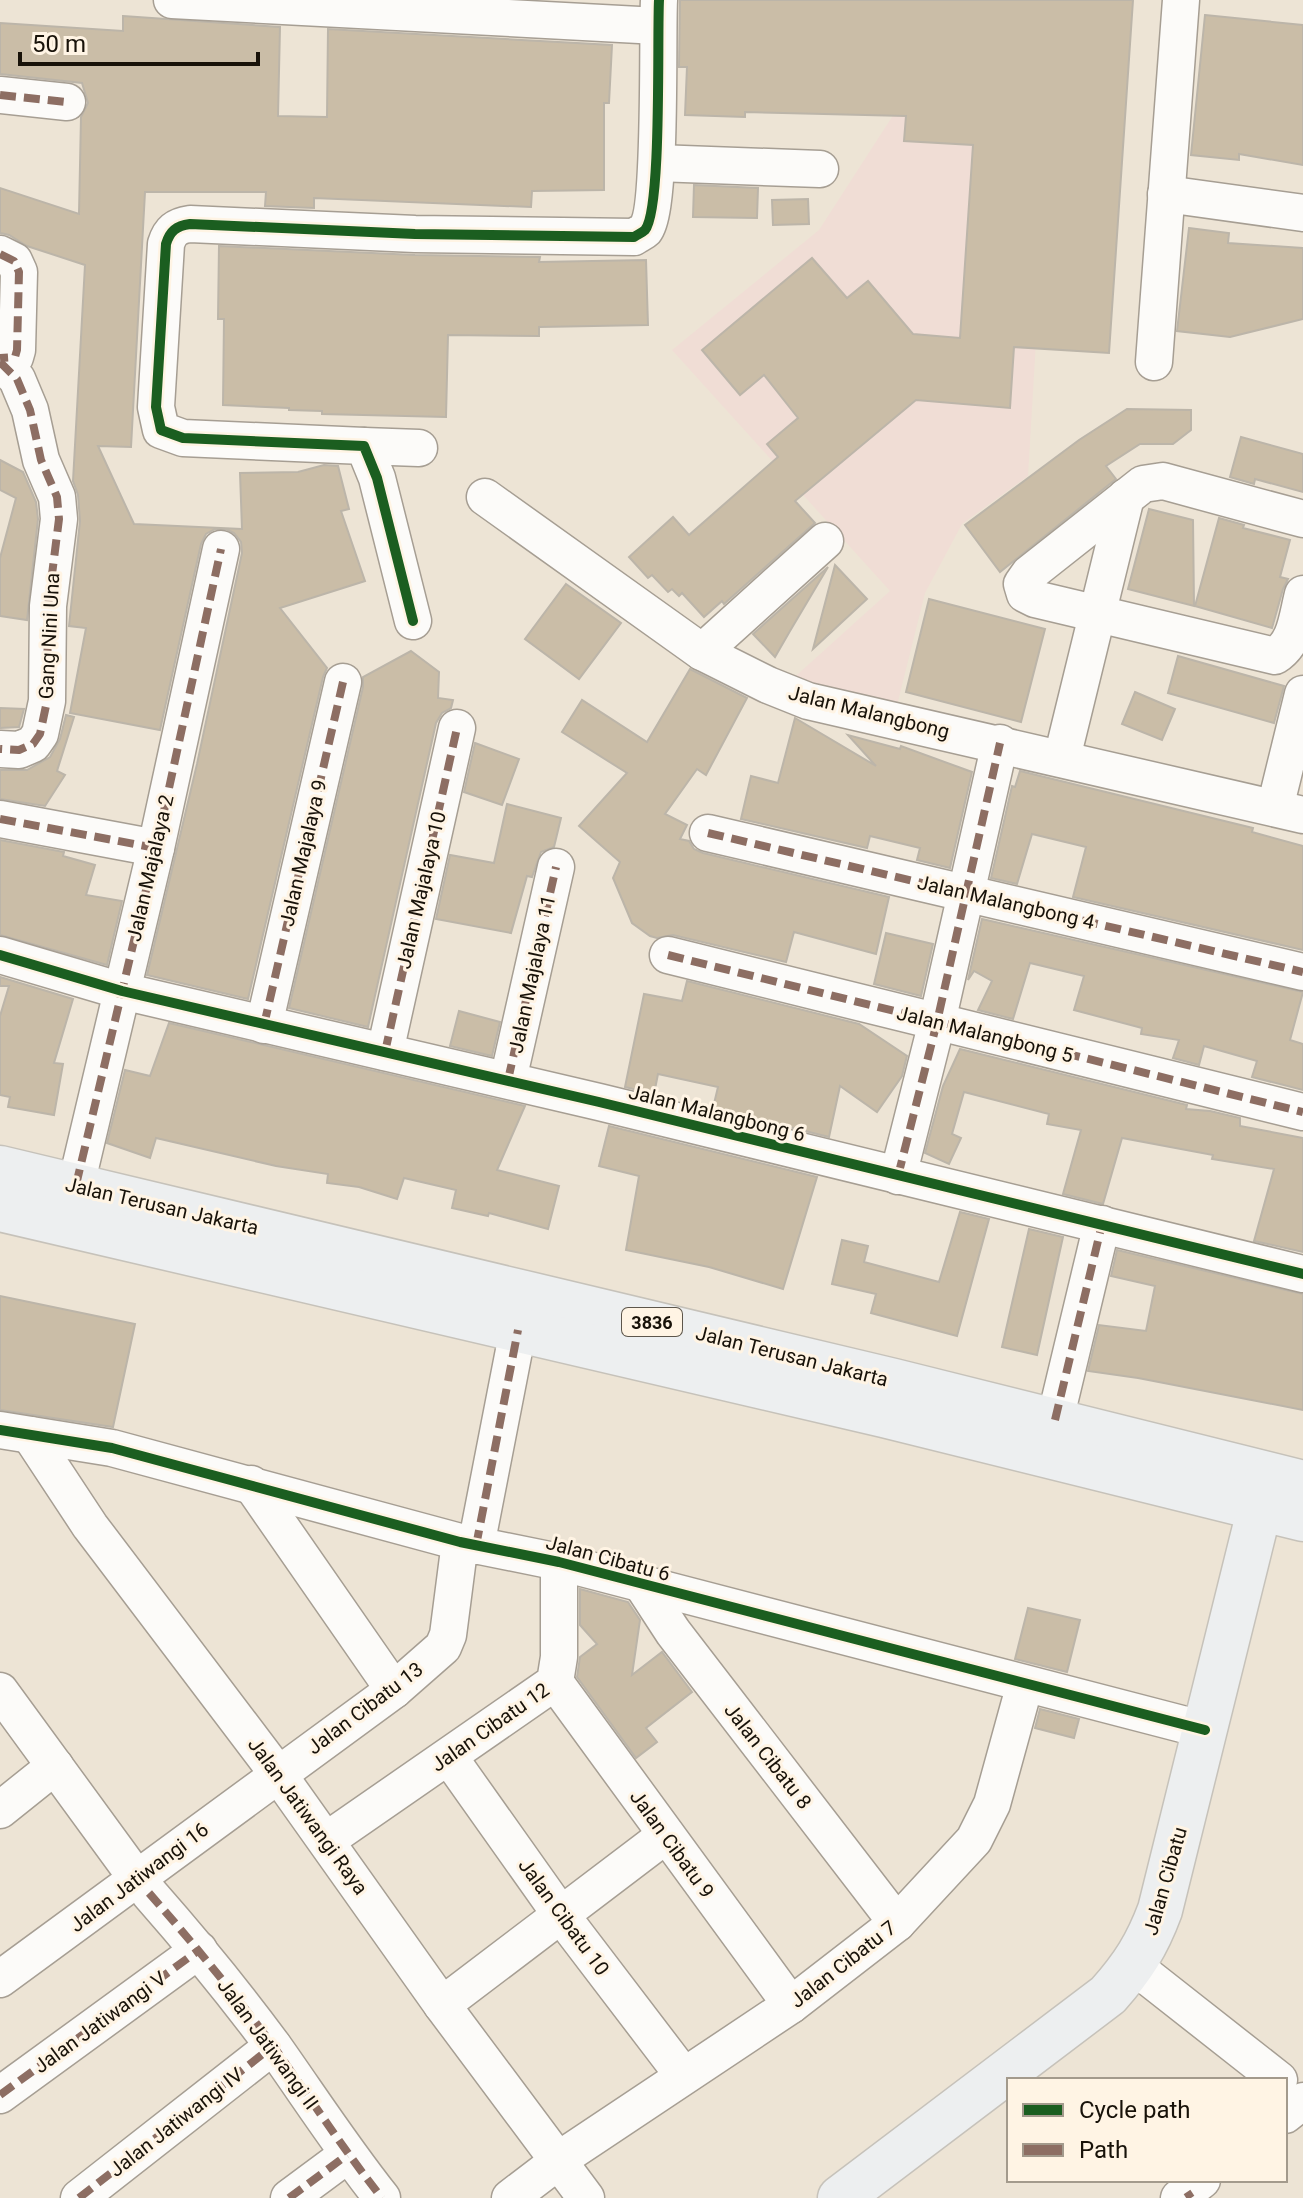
<svg xmlns="http://www.w3.org/2000/svg" width="1303" height="2198" font-family="Roboto,sans-serif">
<rect width="100%" height="100%" fill="#ede4d5"/>
<path fill="#f0ddd5" d="M1051,87l-23,389 -66,48 -37,69 -29,116 -108,-26 102,-92 -218,-241 147,-120 82,-127z"/>
<g fill="#cabda7" stroke="#bcb5a9" stroke-width="2">
<path d="M680,0h453l-24,353 -95,-6 -4,61 -94,-8 -121,101 20,22 -91,81 -2,-3 -18,16 -22,-24 -3,3 -7,-7 -4,3 -16,-17 -4,3 -19,-21 44,-40 16,18 89,-78 -11,-13 31,-26 -34,-43 -24,20 -38,-45 110,-92 35,40 21,-17 45,53 47,4 13,-193 -69,-4 2,-25 -161,-4v5l-60,-2 2,-48h-8z"/>
<path d="M1205,15l98,10v140l-64,-11v6l-48,-5z"/>
<path d="M123,16l157,11 -2,89 49,1 1,-88 284,16 -3,58h-5v87l-72,1 -1,16 -217,-9v10l-49,-2 1,-14h-121l-14,255 -33,-1 36,78 108,5 -2,-56 58,-1 26,-7 14,1 11,43 -8,2 24,70 -85,27 47,60 -4,9 -75,322 -101,-24 50,-211 45,-211 -1,-11 -7,-9 -8,-4h-11l-9,5 -5,10 -41,186 -90,-17 16,-85 -17,-2 11,-105 -2,-26 -5,-14 12,-216 -58,-19 -18,-11 -9,-2v-45l79,26 2,-97 7,-14 -6,-20 -82,-9v-51l123,8z"/>
<path d="M694,185l64,3 -1,30 -64,-1z"/>
<path d="M808,199l1,25 -36,1 -1,-25z"/>
<path d="M1189,228l40,5 -1,10 75,5v71l-73,18 -53,-6z"/>
<path d="M219,246l196,9 125,2 -1,5 107,-2 2,65 -109,2v9l-91,-1 -2,82 -124,-3v-3l-33,-1v-2l-66,-3 1,-86h-6z"/>
<path d="M1127,409l64,1v20l-18,14h-33l-34,22 10,13 -116,93 -35,-47 114,-85z"/>
<path d="M1241,437l62,17v38l-48,-13 -1,5 -24,-7z"/>
<path d="M0,460l23,12 13,30 2,17 -11,101 -27,-4v-58l16,-60 -16,-8z"/>
<path d="M1149,509l44,11 1,86 -66,-17z"/>
<path d="M1219,518l25,7 -1,3 47,12 -10,37 8,2 -5,10 -11,39 -77,-22z"/>
<path d="M835,565l32,34 -54,50z"/>
<path d="M828,567l-38,64 -15,26 -22,-23z"/>
<path d="M566,584l55,39 -42,56 -54,-40z"/>
<path d="M929,599l116,30 -24,93 -115,-30z"/>
<path d="M411,651l28,21 -1,26 15,2 -2,8 -9,5 -6,10 -68,304 -79,-19 74,-321v-10z"/>
<path d="M1178,656l106,30 -10,37 -106,-30z"/>
<path d="M690,669l57,29 -41,77 -9,-6 -32,45 22,11 -7,14 9,2 5,8 9,4 186,44 -13,57 -82,-22 -8,30 -113,-27 -16,3 -7,-2 -18,-13 -19,-45 7,-16 -41,-36 48,-53 -65,-41 20,-32 65,42z"/>
<path d="M1135,692l40,17 -13,31 -40,-16z"/>
<path d="M0,708l24,1 -5,18 -19,1z"/>
<path d="M66,715l8,2 -17,54 8,4 -20,31 -45,-7v-29h27l23,-13 10,-18z"/>
<path d="M795,718l81,48 -28,-31 52,14 1,-3 71,26 -22,96 -33,-8 3,-12 -50,-12 -3,12 -126,-29 10,-43 27,7z"/>
<path d="M475,743l44,16 -17,46 -38,-13z"/>
<path d="M1020,771l233,57 -1,4 51,14v104l-230,-53 13,-50 -54,-13 -15,50 -26,-6 21,-92 3,1z"/>
<path d="M507,804l54,14 -7,29 -13,5 -9,25 -5,-1 -16,57 -75,-14 14,-64 44,8z"/>
<path d="M0,840l64,12 -1,4 32,9 -9,30 36,6 -15,64 -107,-30z"/>
<path d="M982,919l321,73 -13,48 13,4v46l-51,-13 5,-16 -53,-15 -5,19 -26,-7 6,-18 -38,-6 1,-6 -68,-18 10,-34 -54,-13 -17,56 -35,-9 14,-29 -18,-10 -6,9z"/>
<path d="M886,933l47,11 -12,52 -47,-12z"/>
<path d="M0,977l73,22 -19,64 9,1 -9,51 -46,-8 2,-10 -10,-2v-79l9,-30h-9z"/>
<path d="M687,981l172,43 48,32 -5,20 -25,36 -37,-26 -11,51 -116,-29 5,-21 -60,-13 -4,20 -29,-7 19,-93 38,7z"/>
<path d="M459,1011l41,11 -8,34 -42,-10z"/>
<path d="M169,1023l356,83 -28,64 62,16 -11,43 -59,-16 -1,3 -36,-8 4,-18 -52,-12 -7,21 -38,-12 -32,-4 1,-9 -52,-8 -120,-28 -6,20 -43,-15 18,-73 25,6z"/>
<path d="M960,1049l227,56 -1,4 24,2 30,7v8l63,12v114l-49,-11 20,-72 -62,-10 1,-4 -91,-17 -19,66 -40,-10 18,-64 -34,-6 2,-10 -85,-22 -12,42 9,4 -12,26 -24,-11 18,-67z"/>
<path d="M609,1126l208,51 -34,112 -74,-22 -83,-17 13,-74 -40,-10z"/>
<path d="M960,1212l29,7 -32,117 -86,-23 5,-19 -44,-10 10,-44 26,6 -4,16 75,20z"/>
<path d="M1029,1229l34,8 -26,118 -35,-8z"/>
<path d="M1117,1250l186,44v116l-165,-32 -50,-7 11,-46 47,6 9,-45 -44,-10z"/>
<path d="M0,1296l135,28 -22,103 -113,-17z"/>
<path d="M580,1589l48,13 12,18 -8,55 30,-23 30,40 -46,36 11,14 -21,16 -59,-81 3,-20 17,-13 -17,-19z"/>
<path d="M1028,1608l52,12 -13,52 -52,-13z"/>
<path d="M1040,1709l39,10 -5,19 -39,-10z"/>
</g>
<g fill="none" stroke-linecap="round" stroke-linejoin="round">
<g stroke="#a69e93" stroke-width="39">
<g id="street">
<path d="M172,0l486,26"/>
<path d="M0,95l67,7"/>
<path d="M657,163l163,6"/>
<path d="M1166,194l137,19"/>
<path d="M0,254l14,7 5,11 -2,78 -2,7 -15,1"/>
<path d="M0,362l17,17 13,31 11,50 16,37 2,22 -11,87 -1,95 -7,33 -7,10 -14,6 -19,-1"/>
<path d="M1154,362l27,-362"/>
<path d="M364,446l55,2"/>
<path d="M485,497l217,155 66,33 40,16 495,114"/>
<path d="M1303,519l-140,-38 -20,3 -114,90 -7,10 3,10 10,5 240,57c21,-13 22,-39 28,-62"/>
<path d="M413,621l-36,-143 -13,-32 -181,-8 -22,-8 -5,-23 10,-163c4,-13 10,-18 24,-20l225,10 219,3c4,-3 8,-4 11,-7 17,-20 12,-193 14,-230"/>
<path d="M702,652l123,-111"/>
<path d="M1062,758l64,-261"/>
<path d="M1275,808l28,-114"/>
<path d="M0,819l156,29"/>
<path d="M708,833l595,139"/>
<path d="M0,955l122,36 477,111 704,172"/>
<path d="M668,955l635,157"/>
<path d="M264,1025l79,-343"/>
<path d="M385,1052l72,-324"/>
<path d="M508,1080l48,-213"/>
<path d="M898,1176l39,-154 63,-279"/>
<path d="M76,1185l80,-337 65,-299"/>
<path d="M1055,1420l47,-196"/>
<path d="M0,1430l112,18 348,94 99,20 646,168"/>
<path d="M30,1435l60,91 188,248 164,231 144,193"/>
<path d="M251,1484l143,206"/>
<path d="M476,1546l42,-216"/>
<path d="M643,1586l30,46 224,291"/>
<path d="M555,1682l236,323"/>
<path d="M0,1691l138,189"/>
<path d="M449,1757l112,158 122,160"/>
<path d="M0,1810l55,-44"/>
<path d="M327,1840l228,-158 4,-25v-95"/>
<path d="M149,1893c44,50 86,101 125,154 36,51 69,102 108,151"/>
<path d="M1134,1966l145,114"/>
<path d="M0,1979l394,-289 49,-43 5,-12 12,-93"/>
<path d="M442,2005l224,-170"/>
<path d="M0,2095l199,-145"/>
<path d="M1285,2115l18,-14"/>
<path d="M79,2198l194,-152"/>
<path d="M289,2198l58,-43"/>
<path d="M510,2198l59,-45 222,-148 106,-82 77,-83 18,-36 33,-120"/>
<path d="M1179,2198l23,-18"/>
</g>
</g>
<g stroke="#c6c2ba" stroke-width="47">
<g id="primary">
<path d="M0,1168l894,213 409,102"/>
<path d="M0,1209l884,206 419,104"/>
<path d="M840,2198l268,-203c25,-28 39,-50 52,-85l107,-431"/>
</g>
</g>
<use href="#street" stroke="#fcfbf9" stroke-width="36"/>
<use href="#primary" stroke="#edeff0" stroke-width="44"/>
<g stroke="#8d6e63" stroke-width="8" stroke-dasharray="16 8" stroke-linecap="butt">
<path d="M0,95l67,7"/>
<path d="M0,254l14,7 5,11 -2,78 -2,7 -15,1"/>
<path d="M0,362l17,17 13,31 11,50 16,37 2,22 -11,87 -1,95 -7,33 -7,10 -14,6 -19,-1"/>
<path d="M0,819l156,29"/>
<path d="M708,833l595,139"/>
<path d="M668,955l635,157"/>
<path d="M264,1025l79,-343"/>
<path d="M385,1052l72,-324"/>
<path d="M508,1080l48,-213"/>
<path d="M898,1176l39,-154 63,-279"/>
<path d="M76,1185l80,-337 65,-299"/>
<path d="M1055,1420l47,-196"/>
<path d="M476,1546l42,-216"/>
<path d="M149,1893c44,50 86,101 125,154 36,51 69,102 108,151"/>
<path d="M0,2095l199,-145"/>
<path d="M1187,2192l4,6"/>
<path d="M79,2198l194,-152"/>
<path d="M289,2198l58,-43"/>
</g>
<g stroke="#fff4e4" stroke-width="15">
<g id="cycleway">
<path d="M413,621l-36,-143 -13,-32 -181,-8 -22,-8 -5,-23 10,-163c4,-13 10,-18 24,-20l225,10 219,3c4,-3 8,-4 11,-7 17,-20 12,-193 14,-230"/>
<path d="M0,955l122,36 477,111 704,172"/>
<path d="M0,1430l112,18 348,94 99,20 646,168"/>
</g>
</g>
<use href="#cycleway" stroke="#1b5e20" stroke-width="10"/>
</g>
<g text-anchor="middle" dominant-baseline="central" stroke-width="6" stroke-linejoin="round" paint-order="stroke">
<rect fill="#fff4e4" stroke="#5d564b" stroke-width="2" x="622" y="1308" width="60" height="28" rx="6"/>
<g font-size="18" font-weight="bold" fill="#181209">
<text x="652" y="1322">3836</text>
</g>
<g font-size="20" fill="#181209" stroke="#fff4e4">
<text transform="translate(49 636) rotate(-87)">Gang Nini Una</text>
<text transform="translate(869 712) rotate(14)">Jalan Malangbong</text>
<text transform="translate(303 853) rotate(-77)">Jalan Majalaya 9</text>
<text transform="translate(150 868) rotate(-77)">Jalan Majalaya 2</text>
<text transform="translate(421 890) rotate(-77)">Jalan Majalaya 10</text>
<text transform="translate(1006 902) rotate(13)">Jalan Malangbong 4</text>
<text transform="translate(532 974) rotate(-78)">Jalan Majalaya 11</text>
<text transform="translate(985 1034) rotate(14)">Jalan Malangbong 5</text>
<text transform="translate(717 1113) rotate(14)">Jalan Malangbong 6</text>
<text transform="translate(162 1206) rotate(13)">Jalan Terusan Jakarta</text>
<text transform="translate(792 1356) rotate(14)">Jalan Terusan Jakarta</text>
<text transform="translate(608 1558) rotate(15)">Jalan Cibatu 6</text>
<text transform="translate(365 1708) rotate(-37)">Jalan Cibatu 13</text>
<text transform="translate(490 1727) rotate(-35)">Jalan Cibatu 12</text>
<text transform="translate(768 1756) rotate(52)">Jalan Cibatu 8</text>
<text transform="translate(308 1816) rotate(54)">Jalan Jatiwangi Raya</text>
<text transform="translate(672 1844) rotate(54)">Jalan Cibatu 9</text>
<text transform="translate(139 1877) rotate(-37)">Jalan Jatiwangi 16</text>
<text transform="translate(1165 1881) rotate(-74)">Jalan Cibatu</text>
<text transform="translate(564 1917) rotate(54)">Jalan Cibatu 10</text>
<text transform="translate(843 1964) rotate(-38)">Jalan Cibatu 7</text>
<text transform="translate(100 2022) rotate(-36)">Jalan Jatiwangi V</text>
<text transform="translate(268 2044) rotate(54)">Jalan Jatiwangi II</text>
<text transform="translate(176 2122) rotate(-38)">Jalan Jatiwangi IV</text>
</g>
</g>
<rect x="1007" y="2078" width="280" height="104" fill="#fff4e4" stroke="#a39a8c" stroke-width="2"/>
<rect x="1023" y="2104" width="40" height="12" fill="#1b5e20" stroke="#a39a8c" stroke-width="2"/>
<text x="1079" y="2118" font-size="24" fill="#181209">Cycle path</text>
<rect x="1023" y="2144" width="40" height="12" fill="#8d6e63" stroke="#a39a8c" stroke-width="2"/>
<text x="1079" y="2158" font-size="24" fill="#181209">Path</text>
<path d="M20 52v12h238v-12" fill="none" stroke="#181209" stroke-width="4"/>
<text x="32" y="52" font-size="24" fill="#181209" stroke="#fff4e4" stroke-width="6" paint-order="stroke">50 m</text>
</svg>
